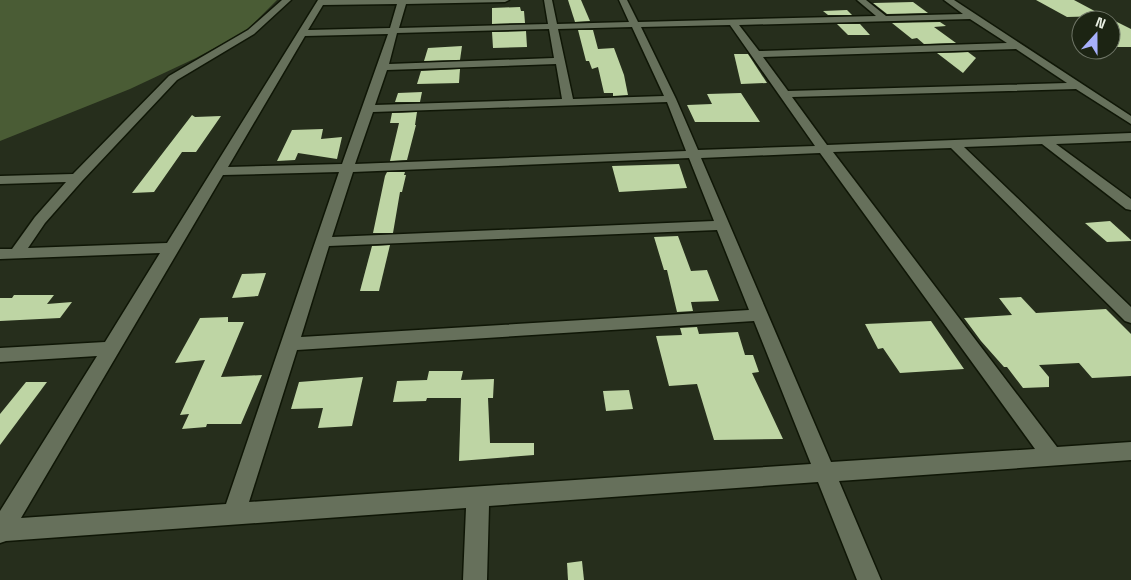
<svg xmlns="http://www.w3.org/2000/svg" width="1131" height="580" font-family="'Space Grotesk',sans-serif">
<rect width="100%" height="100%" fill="#262e1c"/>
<path fill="#4a5c35" d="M0,0h277l-31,31 -50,27 -66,31 -130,52z"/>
<g fill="#bed5a4">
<path d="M568,0h13l9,21 -15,1z"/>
<path d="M1036,0h38l30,16 -37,1z"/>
<path d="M913,2l15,11 -41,1 -14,-11z"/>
<path d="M520,7l1,4h3l1,12 -33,1v-16z"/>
<path d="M847,10l5,5h-24l-5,-4z"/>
<path d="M1111,19l20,10v18h-20z"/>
<path d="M940,22l6,4 -12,1 22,16 -32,1 -7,-6 -5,1 -20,-16z"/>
<path d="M837,24h23l10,11h-22z"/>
<path d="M578,30h15l5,19 16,-1 10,27 4,20 -15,1v-3h-9l-6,-26 -6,2 -3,-8h-3z"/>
<path d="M526,31l1,16 -34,1 -1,-16z"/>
<path d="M462,46l-2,14 -36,1 4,-13z"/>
<path d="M968,52l8,6 -13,15 -26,-20z"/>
<path d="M734,54h14l19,29 -26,1z"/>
<path d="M460,69l-1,14 -42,1 4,-13z"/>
<path d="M422,92l-2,10h-25l3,-9z"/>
<path d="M741,93l19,29h-65l-8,-17 25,-1 -5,-10z"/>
<path d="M417,112l-2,13h1l-9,35 -17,1 9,-38h-9l2,-10z"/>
<path d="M192,115l3,2 26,-1 -25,36h-14l-28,40 -22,1z"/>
<path d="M323,129l-2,10 21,-2 -5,22 -39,-6 -3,7 -18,1 15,-31z"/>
<path d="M679,164l8,24 -68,4 -7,-26z"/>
<path d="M387,172h18l-1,3h2l-4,17h-2l-7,41h-20l12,-57z"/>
<path d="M1110,221l21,19v1l-24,1 -22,-19z"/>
<path d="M678,236l13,35 16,-1 12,31 -28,1 2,9 -16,1 -10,-42h-3l-10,-33z"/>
<path d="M390,245l-11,46h-19l12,-45z"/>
<path d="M266,273l-8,23 -26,2 10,-24z"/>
<path d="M14,295h40l-7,9 25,-2 -12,16 -60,3v-23h12z"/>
<path d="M1021,297l15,16 70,-4 25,25v42l-39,2 -13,-15 -40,2 10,12v10l-26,1 -16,-21h-3l-23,-26 -17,-23 48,-3 -13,-17z"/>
<path d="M228,317v5h16l-23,55 41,-2 -21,49h-34l-1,3 -24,2 7,-15 -9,1 25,-55 -30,3 25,-45z"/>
<path d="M931,321l33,48 -64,4 -17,-25 -5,1 -13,-25z"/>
<path d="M697,327l2,7 39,-2 7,23h8l6,17 -7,1 31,66 -69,1 -17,-56 -28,2 -13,-50 26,-1 -2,-7z"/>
<path d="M429,371h34l-2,9 33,-1 -1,19h-5l2,45h44v12l-75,6 2,-63h-34l-1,3 -33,1 4,-21 30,-1z"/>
<path d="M363,377l-11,49 -34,2 5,-20 -32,1 8,-27z"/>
<path d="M26,382h21l-47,63v-31z"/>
<path d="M629,390l4,19 -27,2 -3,-20z"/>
<path d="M582,561l2,19h-16l-1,-17z"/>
</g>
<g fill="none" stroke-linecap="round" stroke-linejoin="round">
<g stroke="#0f1606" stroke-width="3">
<path id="street" d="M282,0h9l-37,34 -77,46 -95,101 -37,42 -17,25 139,-5 151,-243h191l-4,2 -99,2 -7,24 149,-4 -4,-24h8l5,24 72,-2 -10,-22h8l11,22 238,-6 -19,-16h9l20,16 77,-2 -19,-14h10l177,116v8l-55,-35 -284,8 35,48 304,-12v8l-75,3 75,55v11l-5,-1 -84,-65 -78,3 167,160v16l-6,-2 -174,-173 -118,4 224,295 74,-5v18l-292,21 42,99h-24l-39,-98 -329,24 -2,74h-24l3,-72 -460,33 -6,2v-32l97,-155 -97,6v-14l105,-6 55,-89 -160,6v-10h12l23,-32 31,-35 -66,2v-8l73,-2 96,-98 79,-46zM397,4l-7,24 -82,2 15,-25zM970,19l37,24 -248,8 -20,-26zM730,25l85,121 -117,4 -22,-51 -35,-72zM632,27l32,69 -91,3 -15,-70zM549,29l5,29 -165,6 8,-31zM388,34l-46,130 -114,3 77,-131zM1016,49l51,34 -279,8 -25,-34zM556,64l6,35 -187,6 12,-35zM667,102l19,49 -331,13 18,-52zM820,153l215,296 -204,13 -130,-304zM689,158l25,63 -382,16 21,-65zM339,172l-113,332 -205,14 202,-343zM717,230l32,80 -448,27 28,-91zM754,321l57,143 -562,38 48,-152z"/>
</g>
<use href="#street" fill="#66705b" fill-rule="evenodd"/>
</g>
<g transform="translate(1096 35) rotate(21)"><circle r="24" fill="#1c2413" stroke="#6e7566"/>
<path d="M0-4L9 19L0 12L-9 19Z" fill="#a7b0fc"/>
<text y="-8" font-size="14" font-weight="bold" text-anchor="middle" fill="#e9efe3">N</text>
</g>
</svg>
